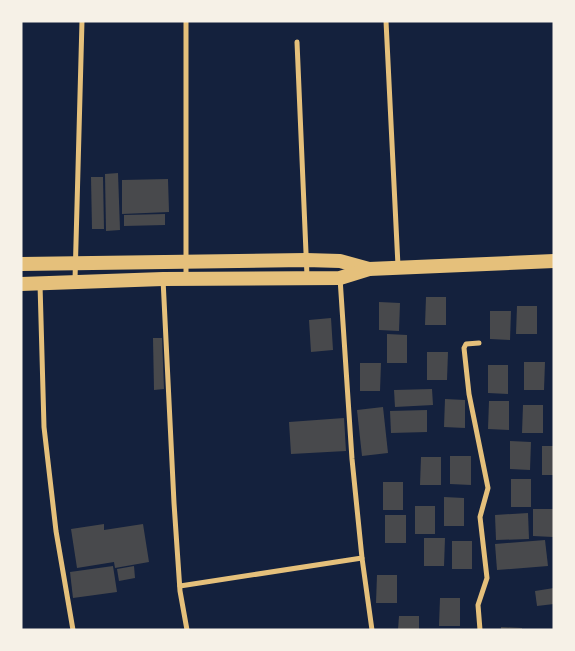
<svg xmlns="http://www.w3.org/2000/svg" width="575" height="651" font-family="'Public Sans',sans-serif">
<rect width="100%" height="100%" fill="#14213d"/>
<g fill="#48494c">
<path d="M118,173l2,57 -14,1 -1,-57z"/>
<path d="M91,177h12l1,52h-12z"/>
<path d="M168,179l1,33 -47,2v-34z"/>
<path d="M165,214v11l-41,1v-11z"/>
<path d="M426,297h20v28h-21z"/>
<path d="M379,302l21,1 -1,28 -20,-1z"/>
<path d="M517,306h20v28h-21z"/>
<path d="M490,311h21l-1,29 -20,-1z"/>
<path d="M331,318l2,32 -22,2 -2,-32z"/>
<path d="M387,334l20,1v28h-20z"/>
<path d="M153,338h9l2,51 -10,1z"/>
<path d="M427,352h21l-1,28h-20z"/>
<path d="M524,362h21l-1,28h-20z"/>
<path d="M360,363h21l-1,28h-20z"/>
<path d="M488,365h20v29l-20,-1z"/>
<path d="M432,389l1,16 -38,2 -1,-17z"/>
<path d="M445,399l20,1v28l-21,-1z"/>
<path d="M489,401h20v29l-21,-1z"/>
<path d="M523,405h20v28h-21z"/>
<path d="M383,407l5,46 -26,3 -5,-46z"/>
<path d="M427,410v22l-36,1 -1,-22z"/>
<path d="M344,418l2,33 -55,3 -2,-32z"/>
<path d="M510,441l21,1 -1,28 -20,-1z"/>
<rect x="542" y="446" width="12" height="29"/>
<path d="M450,456h21v29l-21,-1z"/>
<path d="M421,457h20v28h-21z"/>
<rect x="511" y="479" width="20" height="28"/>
<rect x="383" y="482" width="20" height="28"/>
<path d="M444,497l20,1v28h-20z"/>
<rect x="415" y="506" width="20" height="28"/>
<path d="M533,509h20v28l-20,-1z"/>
<path d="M528,513l1,26 -33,1 -1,-25z"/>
<rect x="385" y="515" width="21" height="28"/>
<path d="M104,524v6l39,-6 6,38 -34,6 -1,-6 -37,6 -6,-39z"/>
<path d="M424,538h21l-1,28h-20z"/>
<path d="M545,540l3,26 -51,4 -2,-26z"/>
<rect x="452" y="541" width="20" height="28"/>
<path d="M113,566l4,26 -44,6 -3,-26z"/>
<path d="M134,566l1,12 -16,3 -2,-12z"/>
<path d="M377,575h20v28h-21z"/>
<path d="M554,588v16l-17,2 -2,-15z"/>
<path d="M440,598h20v28h-21z"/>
<path d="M399,616h20v14h-21z"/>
<path d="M501,627l21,1v2h-21z"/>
</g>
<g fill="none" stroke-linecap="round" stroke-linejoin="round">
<g stroke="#e5c07b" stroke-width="5">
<path d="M386,21l12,245"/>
<path d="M297,42l10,234"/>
<path d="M186,278v-257"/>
<path d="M163,279l11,224 6,88 7,39"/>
<path d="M75,280l7,-259"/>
<path d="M40,284l4,143 12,104 17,99"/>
<path d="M479,343l-13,1 -2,4 5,46 19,94 -8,29 7,61 -9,27 2,25"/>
<path d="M362,558l10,72"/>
<path d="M180,586l182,-28 -10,-99 -12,-181"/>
</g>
<g stroke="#e5c07b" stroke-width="14">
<path d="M21,264l285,-4 34,1 29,8 185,-8"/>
<path d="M21,284l142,-5 177,-1 29,-9"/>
</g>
</g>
<rect width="575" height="651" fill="none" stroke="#f6f1e7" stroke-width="45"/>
</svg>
